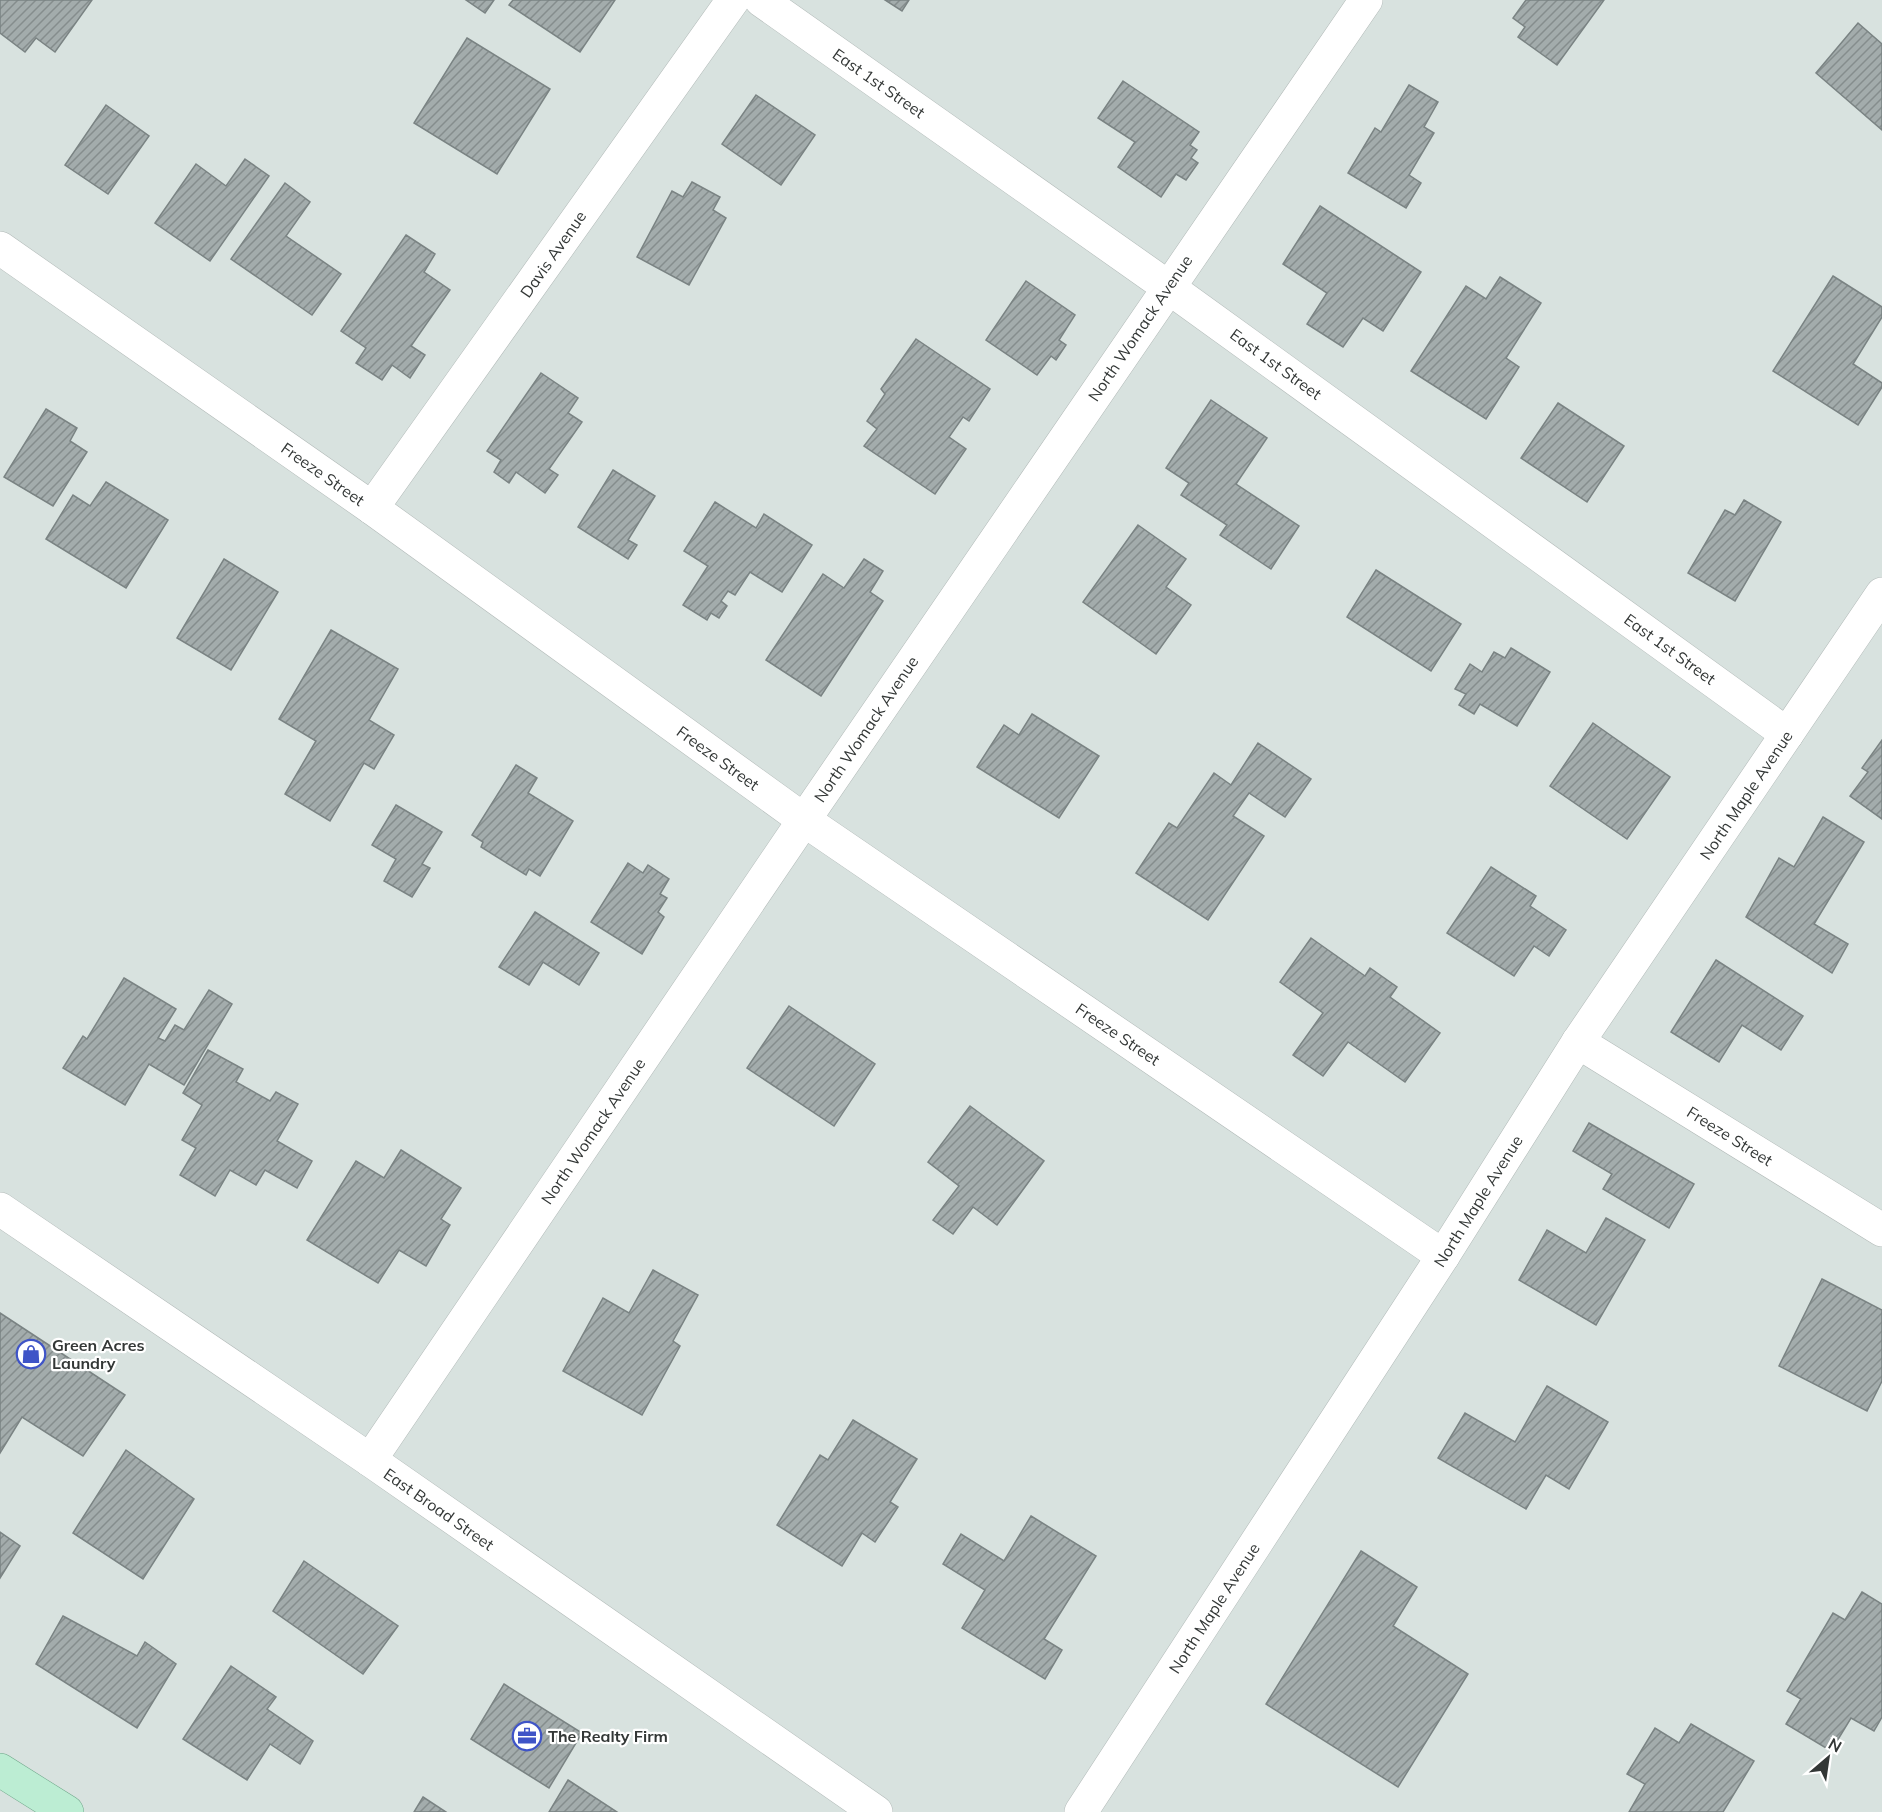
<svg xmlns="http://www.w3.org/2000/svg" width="1882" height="1812" font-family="Mulish,sans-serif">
<defs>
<pattern id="building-hatch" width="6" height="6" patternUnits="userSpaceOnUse" patternTransform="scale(1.5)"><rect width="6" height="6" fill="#a3acac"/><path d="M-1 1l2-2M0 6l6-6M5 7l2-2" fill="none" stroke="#858d8d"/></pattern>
</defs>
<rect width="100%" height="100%" fill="#d8e2df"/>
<g fill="url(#building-hatch)" stroke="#7a8383" stroke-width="1.5">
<path d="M0,0h92l-37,52 -19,-14 -11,14 -25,-19z"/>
<path d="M466,0h28l-9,13z"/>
<path d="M513,0h102l-35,52 -71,-47z"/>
<path d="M885,0h24l-7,11z"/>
<path d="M1526,0h78l-47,65 -39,-28 7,-10 -12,-9z"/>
<path d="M1858,23l24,21v86l-66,-57z"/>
<path d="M467,38l83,51 -53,85 -83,-51z"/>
<path d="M1123,81l76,51 -9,13 7,5 -6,8 7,5 -12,17 -10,-6 -15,23 -43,-30 17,-25 -37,-24z"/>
<path d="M1409,85l29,17 -14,25 10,6 -25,42 12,8 -15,25 -58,-35 27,-45 6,4z"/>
<path d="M756,95l59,40 -34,50 -59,-41z"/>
<path d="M106,105l43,31 -41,58 -43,-29z"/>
<path d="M245,159l24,17 -59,85 -55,-38 41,-59 30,22z"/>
<path d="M692,182l28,15 -7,13 13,8 -37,67 -52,-28 35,-66 11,6z"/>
<path d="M285,183l25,19 -24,34 55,38 -29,41 -81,-56z"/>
<path d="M1320,206l101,66 -38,59 -20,-13 -20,29 -36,-23 20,-31 -44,-29z"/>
<path d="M406,235l29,19 -11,18 26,18 -39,56 14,9 -15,23 -18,-13 -10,15 -26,-17 10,-15 -25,-17z"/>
<path d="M1833,276l49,31v10l-29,47 29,19v4l-24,38 -85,-54z"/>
<path d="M1500,277l41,26 -35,55 13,9 -33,52 -75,-48 55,-85 20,13z"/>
<path d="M1026,281l49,34 -16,25 7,5 -10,15 -5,-4 -14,19 -51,-35z"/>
<path d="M916,339l74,50 -21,32 -6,-4 -14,20 17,12 -31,45 -71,-48 13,-17 -10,-8 18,-27 -4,-5z"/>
<path d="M541,373l37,25 -10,15 14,9 -33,47 9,6 -13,18 -29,-21 -7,11 -15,-11 7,-12 -14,-9z"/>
<path d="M1211,400l56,38 -31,46 63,42 -28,43 -51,-34 7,-10 -46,-30 8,-12 -23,-15z"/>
<path d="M1558,403l66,43 -37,56 -66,-44z"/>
<path d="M46,409l31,19 -7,13 17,11 -34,54 -49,-29z"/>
<path d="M613,470l42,26 -27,44 9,5 -9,14 -50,-32z"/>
<path d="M106,482l62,38 -42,68 -80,-49 27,-44 17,11z"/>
<path d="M1744,500l37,22 -46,79 -47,-28 37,-63 10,5z"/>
<path d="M715,502l41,26 8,-14 48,31 -30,47 -32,-20 -15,23 -7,-4 -7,10 6,5 -8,12 -8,-5 -4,7 -24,-15 25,-39 -24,-15z"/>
<path d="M1138,525l48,34 -20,28 25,18 -35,49 -73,-52z"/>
<path d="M224,559l54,33 -47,78 -54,-32z"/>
<path d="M864,559l19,12 -13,21 13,9 -62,95 -55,-36 57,-86 21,14z"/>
<path d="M1376,570l85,54 -30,47 -84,-54z"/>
<path d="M331,630l67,39 -29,51 25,15 -20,34 -10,-6 -34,58 -45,-27 31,-53 -37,-22z"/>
<path d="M1511,648l39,24 -33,54 -37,-22 -6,10 -15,-9 7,-11 -11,-5 15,-25 12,8 12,-20 11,6z"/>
<path d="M1032,714l67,42 -40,62 -82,-51 27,-42 15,10z"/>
<path d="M1593,723l77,54 -43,62 -77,-53z"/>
<path d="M1882,740v79l-32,-23 18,-24 -6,-4z"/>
<path d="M1258,743l53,36 -26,38 -36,-24 -16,23 31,20 -56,84 -72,-47 33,-50 8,5 37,-55 17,12z"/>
<path d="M516,765l21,13 -9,15 45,28 -33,55 -11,-7 -3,6 -45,-28 2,-5 -11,-7z"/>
<path d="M396,805l46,27 -20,32 8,4 -18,29 -28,-16 12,-22 -24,-14z"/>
<path d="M1823,817l41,25 -50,82 34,20 -16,29 -86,-56 33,-59 15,9z"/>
<path d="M628,863l15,10 5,-8 21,14 -9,15 7,4 -9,14 6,5 -22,37 -51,-32z"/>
<path d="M1491,867l45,29 -6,10 36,24 -17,26 -15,-10 -20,30 -67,-43z"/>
<path d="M535,912l64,41 -20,32 -36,-23 -14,23 -30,-18z"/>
<path d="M1311,938l54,38 5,-8 27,19 -7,10 50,36 -35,49 -57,-40 -25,34 -30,-21 30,-42 -43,-31z"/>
<path d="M1716,960l87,56 -22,34 -39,-25 -23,37 -48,-30z"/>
<path d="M124,978l52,31 -18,29 7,3 10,-16 9,5 25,-40 23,14 -48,81 -35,-21 -24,41 -62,-37 20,-32 4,3z"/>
<path d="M789,1006l86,58 -41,62 -87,-58z"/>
<path d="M208,1050l35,19 -7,13 34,19 6,-9 22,12 -21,37 35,20 -15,27 -32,-18 -9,15 -26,-15 -15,26 -35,-21 16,-27 -14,-8 20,-35 -19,-12z"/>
<path d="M970,1106l74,55 -47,64 -24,-18 -20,27 -20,-14 26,-34 -31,-24z"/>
<path d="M1589,1123l105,61 -25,44 -66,-39 9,-15 -39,-23z"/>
<path d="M401,1150l60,38 -20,31 9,6 -24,41 -27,-16 -21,33 -71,-43 49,-79 28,17z"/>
<path d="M1606,1218l39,22 -49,85 -77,-45 28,-50 39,23z"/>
<path d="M653,1270l45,25 -25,46 7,5 -38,69 -79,-44 40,-73 26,15z"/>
<path d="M1822,1279l60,31v71l-15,30 -88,-45z"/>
<path d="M0,1313l125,82 -42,61 -61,-39 -22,36z"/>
<path d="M1547,1386l61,36 -39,67 -23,-14 -20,34 -88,-51 27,-45 50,29z"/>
<path d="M853,1420l64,39 -27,43 8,5 -23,35 -13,-9 -20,33 -65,-41 43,-70 8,5z"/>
<path d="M126,1450l68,49 -51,80 -70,-46z"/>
<path d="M1031,1516l65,40 -52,83 18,11 -17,29 -83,-51 23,-38 -42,-26 18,-30 43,27z"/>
<path d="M0,1532l20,14 -20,32z"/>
<path d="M1361,1551l56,36 -24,39 75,48 -70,113 -132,-83z"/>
<path d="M304,1561l94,65 -35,48 -90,-63z"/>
<path d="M1862,1592l20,12v113l-8,14 -23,-13 -20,33 -45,-27 15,-25 -14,-8 46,-78 12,7z"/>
<path d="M63,1616l74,40 8,-14 31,22 -39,64 -101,-64z"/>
<path d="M231,1666l45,31 -9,12 46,32 -13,23 -30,-20 -23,36 -64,-41z"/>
<path d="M504,1684l78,49 -33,55 -78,-49z"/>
<path d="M1691,1724l63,37 -31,51h-94l16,-28 -18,-10 28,-46 24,15z"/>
<path d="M568,1780l49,32h-68z"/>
<path d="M423,1797l23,15h-32z"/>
</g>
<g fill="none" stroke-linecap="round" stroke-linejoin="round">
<g stroke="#b2bab8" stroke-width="34">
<g id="minor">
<path d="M761,0l407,287 619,447"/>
<path d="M0,248l372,260 432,312 639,436"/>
<path d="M372,508l361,-508"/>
<path d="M1578,1042l304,188"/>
<path d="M0,1209l370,251 506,352"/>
<path d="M370,1460l434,-640 562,-820"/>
<path d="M1081,1812l362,-556 135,-214 304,-448"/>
</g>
</g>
<g stroke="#6fa689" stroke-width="34">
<path id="major" d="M0,1770l67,42"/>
</g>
<use href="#minor" stroke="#fff" stroke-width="33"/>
<use href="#major" stroke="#bcedd3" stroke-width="33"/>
</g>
<defs>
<g id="shop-ring" transform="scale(1.5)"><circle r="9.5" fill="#fff" stroke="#3f54c7" stroke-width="1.5"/><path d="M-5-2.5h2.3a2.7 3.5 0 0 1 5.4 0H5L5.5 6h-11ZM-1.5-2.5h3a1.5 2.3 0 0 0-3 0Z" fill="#3f54c7"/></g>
<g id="office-ring" transform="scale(1.5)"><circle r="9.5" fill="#fff" stroke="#3f54c7" stroke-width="1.5"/><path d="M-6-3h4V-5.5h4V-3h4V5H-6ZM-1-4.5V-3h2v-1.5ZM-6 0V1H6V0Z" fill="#3f54c7"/></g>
</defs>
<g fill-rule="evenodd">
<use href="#shop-ring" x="31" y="1354"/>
<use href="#office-ring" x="527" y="1736"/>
</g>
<g text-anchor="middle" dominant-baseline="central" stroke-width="4.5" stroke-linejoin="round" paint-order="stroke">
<g font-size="16" fill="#333736" stroke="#fff">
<text transform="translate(879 83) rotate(35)">East 1st Street</text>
<text transform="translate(553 254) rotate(-55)">Davis Avenue</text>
<text transform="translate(1140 328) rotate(-56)">North Womack Avenue</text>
<text transform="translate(1276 364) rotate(36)">East 1st Street</text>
<text transform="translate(323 474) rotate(35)">Freeze Street</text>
<text transform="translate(1670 649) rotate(36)">East 1st Street</text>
<text transform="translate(866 729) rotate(-56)">North Womack Avenue</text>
<text transform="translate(718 758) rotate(36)">Freeze Street</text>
<text transform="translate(1746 795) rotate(-56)">North Maple Avenue</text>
<text transform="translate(1118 1034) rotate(34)">Freeze Street</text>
<text transform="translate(593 1131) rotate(-56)">North Womack Avenue</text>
<text transform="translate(1730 1136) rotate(32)">Freeze Street</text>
<text transform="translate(1478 1201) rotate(-58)">North Maple Avenue</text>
<text transform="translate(439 1509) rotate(35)">East Broad Street</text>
<text transform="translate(1214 1608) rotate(-57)">North Maple Avenue</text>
</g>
<g font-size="16" font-weight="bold" fill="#333736" stroke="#fff" text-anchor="start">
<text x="52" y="1345">Green Acres<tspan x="52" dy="18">Laundry</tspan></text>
<text x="548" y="1736">The Realty Firm</text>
</g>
</g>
<g transform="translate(1828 1758) rotate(29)" stroke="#ffffff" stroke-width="4.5" paint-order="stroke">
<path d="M0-4.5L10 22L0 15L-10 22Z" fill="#333736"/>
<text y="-9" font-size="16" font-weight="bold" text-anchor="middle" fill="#333736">N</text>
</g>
</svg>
